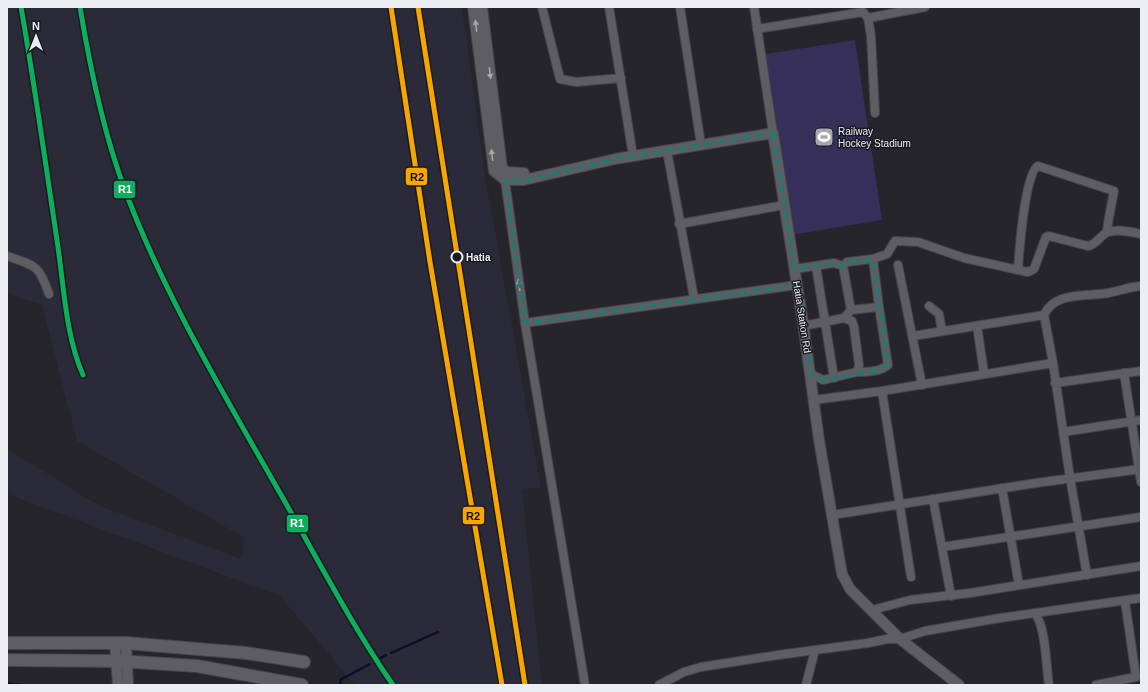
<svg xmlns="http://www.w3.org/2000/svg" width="1148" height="692" font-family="Arial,sans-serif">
<rect width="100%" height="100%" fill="#26252b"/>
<path fill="#2b2a38" d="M7,7h455l23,168 56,313 -19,1 20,196h-187l-75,-89 -273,-102v-45l93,57 141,53 4,-21 -168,-97 -35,-136 -35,-11z"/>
<path fill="#362f5a" d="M855,40l27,180 -90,15 -26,-181z"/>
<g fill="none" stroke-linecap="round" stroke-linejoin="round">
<g stroke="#030f2b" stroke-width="2">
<path d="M391,653l47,-21"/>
<path d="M380,658l6,-3"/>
<path d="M7,683l14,2"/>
<path d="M341,685l-1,-5 30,-16"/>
</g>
<g stroke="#434348" stroke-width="10">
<g id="minor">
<path d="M542,7l18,72 16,3 45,-4"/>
<path d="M609,7l24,149"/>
<path d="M680,7l21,138"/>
<path d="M754,7l19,126"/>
<path d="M868,18l57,-11"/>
<path d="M757,29l106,-17 5,6 3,18 4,77"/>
<path d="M667,151l27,147"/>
<path d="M505,180l20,143 60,362"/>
<path d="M679,224l105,-19"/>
<path d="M7,256c29,10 32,9 42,38"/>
<path d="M873,259l14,-5 8,-13 23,1 46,16 64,14 6,-3 12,-32 3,-1 39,10c8,-1 11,-9 18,-13 9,-5 26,-1 35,1"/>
<path d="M898,265l24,120"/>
<path d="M816,266l18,112"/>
<path d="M843,266l4,-4 26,-3 6,48 -28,3"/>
<path d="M795,269l39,-6 9,3 8,44 -7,8 -36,7 -5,-2"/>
<path d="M1018,270c1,-17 7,-98 20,-104l76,25 -6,32 -1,9"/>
<path d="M929,306l10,8 3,17"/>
<path d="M525,323l272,-38"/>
<path d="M977,326l7,47"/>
<path d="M913,336l131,-21"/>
<path d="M1053,363l-9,-48c11,-24 42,-18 64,-22 11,-2 21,-6 33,-7"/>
<path d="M857,372c10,0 23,0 31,-7l-9,-58"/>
<path d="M1124,373l17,109"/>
<path d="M811,374l12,6 34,-8 2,-7 -5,-38 -2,-6 -8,-3"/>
<path d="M1055,383l86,-12"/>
<path d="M882,391l29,186"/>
<path d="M814,400l68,-9 171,-28 17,115 17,97"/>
<path d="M1063,432l78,-12"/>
<path d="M1002,488l17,97"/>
<path d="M933,499l18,97"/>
<path d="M832,515l204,-32 105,-14"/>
<path d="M942,547l199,-30"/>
<path d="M872,610l38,-10 60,-7 171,-27"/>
<path d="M1035,613c11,15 11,53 14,72"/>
<path d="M659,685l25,-13 17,-5 77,-12 90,-12 19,-4h13l25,-8 75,-13 141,-20"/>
<path d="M806,685l9,-35"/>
<path d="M1096,685l40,-8 -11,-76"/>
</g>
</g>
<g stroke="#434348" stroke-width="12">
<g id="tertiary">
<path d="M473,7l21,164 11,9h19l91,-21 158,-26 30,190 16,117 23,134 8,15 50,50 59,46"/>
<path d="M482,7l20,161 5,4 17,1"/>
<path d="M115,643l3,42"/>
<path d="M126,643l2,42"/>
</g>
</g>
<g stroke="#434348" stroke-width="14">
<g id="secondary">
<path d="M7,643h119l120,10 58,9"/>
<path d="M7,660l111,1 79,5 105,19"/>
</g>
</g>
<use href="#minor" stroke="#5e5e62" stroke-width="8"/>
<use href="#tertiary" stroke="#5e5e62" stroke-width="10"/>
<use href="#secondary" stroke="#5e5e62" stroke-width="12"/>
<g stroke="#1a1a23" stroke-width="8">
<g id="rail-1">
<path d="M21,7c14,80 25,160 37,240 6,42 8,89 25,128"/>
<path d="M80,7c10,61 23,125 45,183 39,105 100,206 155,303 37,65 71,131 113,192"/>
</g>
</g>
<g stroke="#1a1a23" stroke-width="8">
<g id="rail-2">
<path d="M391,7l39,255 72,423"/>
<path d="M418,7l107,678"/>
</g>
</g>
<use href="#rail-1" stroke="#0daf5c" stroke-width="5"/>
<use href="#rail-2" stroke="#f7a600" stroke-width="5"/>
</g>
<defs><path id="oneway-solid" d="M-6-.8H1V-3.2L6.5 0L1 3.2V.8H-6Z"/></defs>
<g fill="#a6a6ab">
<use href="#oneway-solid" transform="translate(476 26) rotate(-97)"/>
<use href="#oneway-solid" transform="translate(490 73) rotate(83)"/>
<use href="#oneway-solid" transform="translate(492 155) rotate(-97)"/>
<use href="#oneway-solid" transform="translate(519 285) rotate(-98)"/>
</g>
<path fill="none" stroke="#1a7c75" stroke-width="3" stroke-dasharray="8 5" stroke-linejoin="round" d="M773,133l22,136 39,-6 9,3 4,-4 26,-3 15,106 -14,6 -51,9 -12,-6 -14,-89 -272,38 -20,-143h19l91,-21z"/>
<defs>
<g id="stadium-square" transform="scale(1)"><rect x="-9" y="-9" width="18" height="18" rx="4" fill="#a7a7ae" stroke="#1a1a23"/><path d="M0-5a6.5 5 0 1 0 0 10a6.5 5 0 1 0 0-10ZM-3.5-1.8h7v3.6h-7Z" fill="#fff"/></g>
</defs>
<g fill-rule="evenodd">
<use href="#stadium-square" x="824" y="137"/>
</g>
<circle fill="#1a1a23" stroke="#ededf4" stroke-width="2" cx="457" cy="257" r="5.5"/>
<g text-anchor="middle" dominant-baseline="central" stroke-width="3" stroke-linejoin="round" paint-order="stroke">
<g font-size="10" fill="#ededf4" stroke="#1a1a23" text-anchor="start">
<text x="838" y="131">Railway<tspan x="838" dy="12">Hockey Stadium</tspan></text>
</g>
<g font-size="10" font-weight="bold" fill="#ededf4" stroke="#1a1a23" text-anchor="start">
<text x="466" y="257">Hatia</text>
</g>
<g font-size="10" fill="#ededf4" stroke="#1a1a23">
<text transform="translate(802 317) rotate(81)">Hatia Station Rd</text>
</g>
</g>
<g stroke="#1a1a23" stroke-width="1.5">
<rect x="405" y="167" width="23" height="19" rx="4" fill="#f7a600"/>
<rect x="113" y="180" width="23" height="19" rx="4" fill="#0daf5c"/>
<rect x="462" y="506" width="23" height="19" rx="4" fill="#f7a600"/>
<rect x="286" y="514" width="23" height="19" rx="4" fill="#0daf5c"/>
</g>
<g font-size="11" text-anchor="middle" font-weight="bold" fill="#fff">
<text x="125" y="193">R1</text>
<text x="297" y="527">R1</text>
</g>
<g font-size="11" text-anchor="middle" font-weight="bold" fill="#111">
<text x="417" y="181">R2</text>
<text x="473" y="520">R2</text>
</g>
<rect width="1148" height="692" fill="none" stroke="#ededf4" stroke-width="16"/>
<g transform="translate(36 36)" stroke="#1a1a23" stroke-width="3" paint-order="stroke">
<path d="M0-3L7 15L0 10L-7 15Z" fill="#ededf4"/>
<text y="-6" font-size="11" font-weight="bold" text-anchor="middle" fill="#ededf4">N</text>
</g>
</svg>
